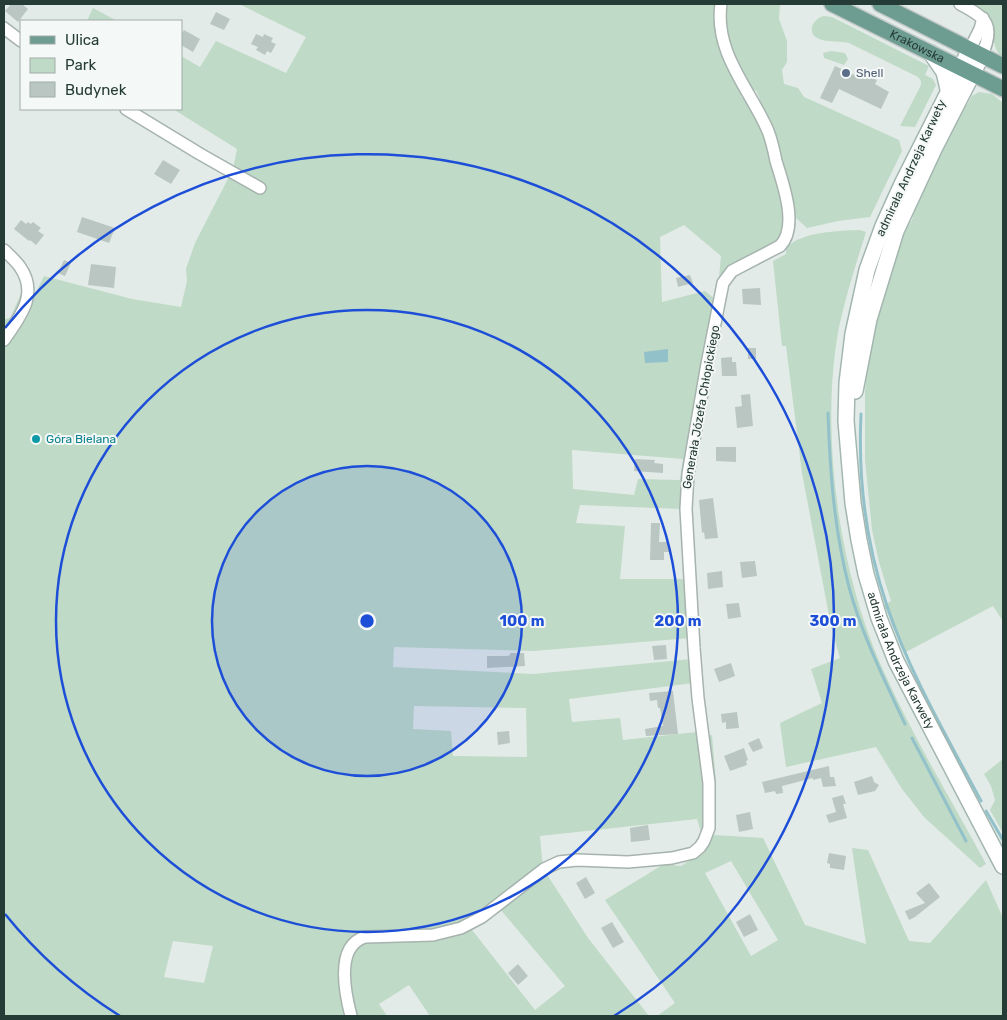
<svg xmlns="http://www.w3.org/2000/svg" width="1007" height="1020" font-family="Rubik,sans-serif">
<rect width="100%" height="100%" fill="#e3ebe8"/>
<g fill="#bfdac6" fill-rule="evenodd">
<path d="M239,4h541l-1,15 8,22v21l-5,8 2,14 14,4 6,9 7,3 88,40 3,11 -32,66 -32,4 -31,7 -12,-11 -5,-11 -8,-44 -9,-31 -17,-41 -15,6 13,17 15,38 13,59v24l-5,10 -48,24 -10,9 2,-21 -37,-31 -24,12 2,65 43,-11 10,8 -33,210 -102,-4 -4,18 49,3 -5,53h67l3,59 -156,13 -140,-4 -1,20 141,7 158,-15 1,24 -124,16 3,23 48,-4 3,22 74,-8v6l15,-3 4,47 -2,53 49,3 42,87 61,19 -14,-96 16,2 41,91 21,2 56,-63 17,38v98h-346l18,-13 -70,-103 59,-36 17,2 11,-7 13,-13 -8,-27 -157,17 2,23 4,14 42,65 61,78h-219l-21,-31 -30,19 8,12h-383v-697l6,-1 11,-24h14l9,-18 88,23 49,8 6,-26 -1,-12 9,-26 38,-74 4,-20 -64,-40h8v-53l19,11 16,-26 70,32 20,-36zM572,450l111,9 -3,21 -42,-1 -4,16 -61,-6zM414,706l112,2 1,49 -74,-1 -2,-25 -38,-2zM731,861l47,79 -27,16 -46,-83zM500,909l65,77 -30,24 -63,-80zM173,941l40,5 -9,37 -40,-6z"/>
<path d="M969,4h34v53c-14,-9 -6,-27 -14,-40 -4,-5 -14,-9 -20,-13z"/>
<path d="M93,8l24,13h-30z"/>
<path d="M824,16l8,1 97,49 -4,9 8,4 3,6 -21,42 -15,-1 21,-41v-4l-3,-4 -69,-34c-10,-3 -40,2 -37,-16 2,-6 7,-10 12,-11z"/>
<path d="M831,51l14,2 3,6 -4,6 -20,-7 -1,-5z"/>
<path d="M979,92l13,2 11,9v518l-10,-15 -89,47 -20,-48 7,-4 -12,-39 -7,-32 -7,-70v-67l3,-44 34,-114 10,-15 4,-14 48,-102 3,1 5,-9z"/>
<path d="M860,230l6,2c-10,32 -20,63 -27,95 -20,107 0,248 46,347 29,65 67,127 101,190l-6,4 -56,-51 -22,-28 -26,-42 -90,20 -6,-44 42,-20 -11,-34 29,-11 -9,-32 -29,-153 -16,-127h-4l-9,-85 13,-7v-6c16,-17 53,-17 74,-18z"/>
<path d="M1003,759v74l-13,-23 5,-10 -4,-14 -7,-12z"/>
</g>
<path fill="#92c1ca" d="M668,349v13l-23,1 -1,-11z"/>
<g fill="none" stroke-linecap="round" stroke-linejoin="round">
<g stroke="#92c1ca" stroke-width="3">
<path d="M828,413c2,59 6,116 21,174 12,46 36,94 56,137"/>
<path d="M861,414c-3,64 5,130 26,192 23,68 60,131 94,195"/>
<path d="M912,738l54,103"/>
<path d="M986,811l17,29"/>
</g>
</g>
<g fill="#b9c6c1">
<path d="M11,4h11l6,5 -10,13 -13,-11z"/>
<path d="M216,12l14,7 -6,11 -14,-6z"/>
<path d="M184,30l16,9 -7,13 -12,-7v-10z"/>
<path d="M256,34l7,3 1,-3 9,4 -2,4 5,2 -5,9 -4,-2 -2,4 -9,-5 2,-3 -7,-3z"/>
<path d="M835,66l22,10 1,-4 19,8 -2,4 14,8 -8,17 -42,-20 -7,14 -12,-5z"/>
<path d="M163,160l17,10 -9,14 -17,-10z"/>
<path d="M82,217l33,11 -6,15 -32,-11z"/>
<path d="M21,220l5,4 2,-2 3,2 2,-2 8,6 -3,3 6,4 -8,10 -6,-5 -1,1 -15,-12z"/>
<path d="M64,260l7,3 -6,13 -7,-3z"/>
<path d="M91,264l25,3 -2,21 -26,-3z"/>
<path d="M690,275l3,8 -15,4 -2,-9z"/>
<path d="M760,288l1,17 -18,-1 -1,-15z"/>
<rect x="748" y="348" width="8" height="11"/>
<path d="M732,357v5h4l1,14h-15l-1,-18z"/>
<path d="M750,394l3,32 -16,2 -2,-21 7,-1 -1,-11z"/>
<path d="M716,447h20v15l-20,-1z"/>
<path d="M635,459l20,1 -1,3 9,1v9l-29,-2z"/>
<path d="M713,498l5,40 -13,1 -1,-7 -2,1 -3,-33z"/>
<path d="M651,523h9l-1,19h10v10h-5v8h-14z"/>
<path d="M755,561l2,15 -15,2 -2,-16z"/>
<path d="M722,571l1,16 -15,2 -1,-16z"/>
<path d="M739,603l2,14 -13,2 -2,-15z"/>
<path d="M666,645l1,14 -13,1 -2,-14z"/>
<path d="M510,653h14l1,13 -38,2v-12h20l3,-1z"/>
<path d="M731,663l4,13 -16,6 -5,-13z"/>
<path d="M673,691l5,43 -32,2 -1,-7 18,-3 -3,-18h-2l-1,-8 -7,1 -1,-8z"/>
<path d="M737,712l2,16 -13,1v-7l-4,1 -1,-9z"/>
<path d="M509,731l1,12 -12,2 -1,-13z"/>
<path d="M759,738l4,10 -10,4 -5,-9z"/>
<path d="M744,748l4,12 -2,1 1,4 -17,6 -6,-15z"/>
<path d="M829,766l1,11h4l2,9 -13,1 -2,-9 -8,2v-2l-31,8 1,7 -7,1 -1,-3 -10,2 -3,-11z"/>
<path d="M872,776l2,6 5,3 -4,6 -17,4 -4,-13z"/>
<path d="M843,795l3,9h-3l4,14 -18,5 -3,-8 10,-3 -4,-14z"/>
<path d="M750,812l3,17 -14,3 -3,-17z"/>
<path d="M648,825l2,15 -19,2 -1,-14z"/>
<path d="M829,853l17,3 -2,14 -14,-2v-4l-3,-1z"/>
<path d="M586,877l9,16 -10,6 -9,-16z"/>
<path d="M929,883l11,14 -25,20 -6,3 -4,-9 20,-8 -9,-10z"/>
<path d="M750,914l8,16 -14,7 -8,-15z"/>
<path d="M612,922l12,20 -11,6 -12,-20z"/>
<path d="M518,964l10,12 -10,9 -10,-12z"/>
</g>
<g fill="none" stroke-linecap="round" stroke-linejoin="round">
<g stroke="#a6b3af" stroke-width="14">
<g id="minor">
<path d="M960,4c27,14 35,21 22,51"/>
<path d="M4,28l17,13"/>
<path d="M970,49l10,-20 3,-11"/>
<path d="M126,109l74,45 60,34"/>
<path d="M4,250c5,5 12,11 16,17 19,27 0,50 -16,73"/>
<path d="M351,1016c-6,-23 -16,-70 14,-79l68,-2 28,-7 21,-11 62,-48 15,-7 18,-2 51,2 44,-4 21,-5 7,-6 4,-6 5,-13v-45l-11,-85 -4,-50 -8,-139 2,-35 19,-110 16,-81 9,-12 48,-25c19,-19 3,-62 -4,-85 -2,-10 -4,-20 -8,-30 -18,-42 -54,-78 -47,-127"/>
</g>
</g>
<g stroke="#a3b6b0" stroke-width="18">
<g id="secondary">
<path id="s1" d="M970,49l-68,135 -19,42 -16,44 -14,64 -6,49 -1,38 7,82 6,37 7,34 13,44 17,43 107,205"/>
<path d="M931,53l13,19 4,17"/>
<path d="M855,391l14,-72 27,-88 38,-82 48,-94"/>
</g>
</g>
<g stroke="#c2c8c6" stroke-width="18">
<g id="primary">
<path id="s2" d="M832,4l171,85"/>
<path d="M880,4l123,62"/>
</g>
</g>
<use href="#minor" stroke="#fff" stroke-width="11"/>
<use href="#secondary" stroke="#fff" stroke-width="15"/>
<use href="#primary" stroke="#6d9c90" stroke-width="15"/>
</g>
<circle cx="367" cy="621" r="155" fill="#1d4ed8" fill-opacity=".12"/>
<g fill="none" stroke="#1d4ed8" stroke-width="2.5">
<circle cx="367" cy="621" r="155"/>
<circle cx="367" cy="621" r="311"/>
<path d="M120 1016A466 466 0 0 1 5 914M5 328A466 466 0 1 1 614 1016"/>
</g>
<circle fill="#5c6f8a" stroke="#f4f8f6" stroke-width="2" cx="846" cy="73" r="5"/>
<circle fill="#0f9aa8" stroke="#f4f8f6" stroke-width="2" cx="36" cy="439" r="5"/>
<g text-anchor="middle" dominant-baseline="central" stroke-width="4" stroke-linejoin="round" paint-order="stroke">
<g font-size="12" fill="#253b35" stroke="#f4f8f6">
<text stroke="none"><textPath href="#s2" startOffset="95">Krakowska</textPath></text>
<text transform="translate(911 168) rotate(-65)">admirała Andrzeja Karwety</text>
<text transform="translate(701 407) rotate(-80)">Generała Józefa Chłopickiego</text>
<text stroke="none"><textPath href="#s1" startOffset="645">admirała Andrzeja Karwety</textPath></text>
</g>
<g font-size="12" fill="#4e5e75" stroke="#f4f8f6" text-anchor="start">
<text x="856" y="73">Shell</text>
</g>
<g font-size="12" fill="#0d838f" stroke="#f4f8f6" text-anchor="start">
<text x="46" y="439">Góra Bielana</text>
</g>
</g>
<circle cx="367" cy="621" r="8" fill="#1d4ed8" stroke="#f4f8f6" stroke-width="2.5"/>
<g font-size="15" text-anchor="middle" font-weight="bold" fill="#1d4ed8" stroke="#f4f8f6" stroke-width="4" stroke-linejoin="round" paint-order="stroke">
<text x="522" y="626">100 m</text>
<text x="678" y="626">200 m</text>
<text x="833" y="626">300 m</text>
</g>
<rect width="1007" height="1020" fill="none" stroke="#253b35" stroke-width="10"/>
<rect x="20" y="20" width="162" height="90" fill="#f4f8f6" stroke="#a1aca9"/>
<rect x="30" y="36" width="25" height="8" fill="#6d9c90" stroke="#a1aca9"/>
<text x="65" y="45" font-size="15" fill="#253b35">Ulica</text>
<rect x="30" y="58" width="25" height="15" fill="#bfdac6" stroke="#a1aca9"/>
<text x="65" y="70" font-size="15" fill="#253b35">Park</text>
<rect x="30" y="82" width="25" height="15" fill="#b9c6c1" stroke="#a1aca9"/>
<text x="65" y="95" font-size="15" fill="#253b35">Budynek</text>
</svg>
